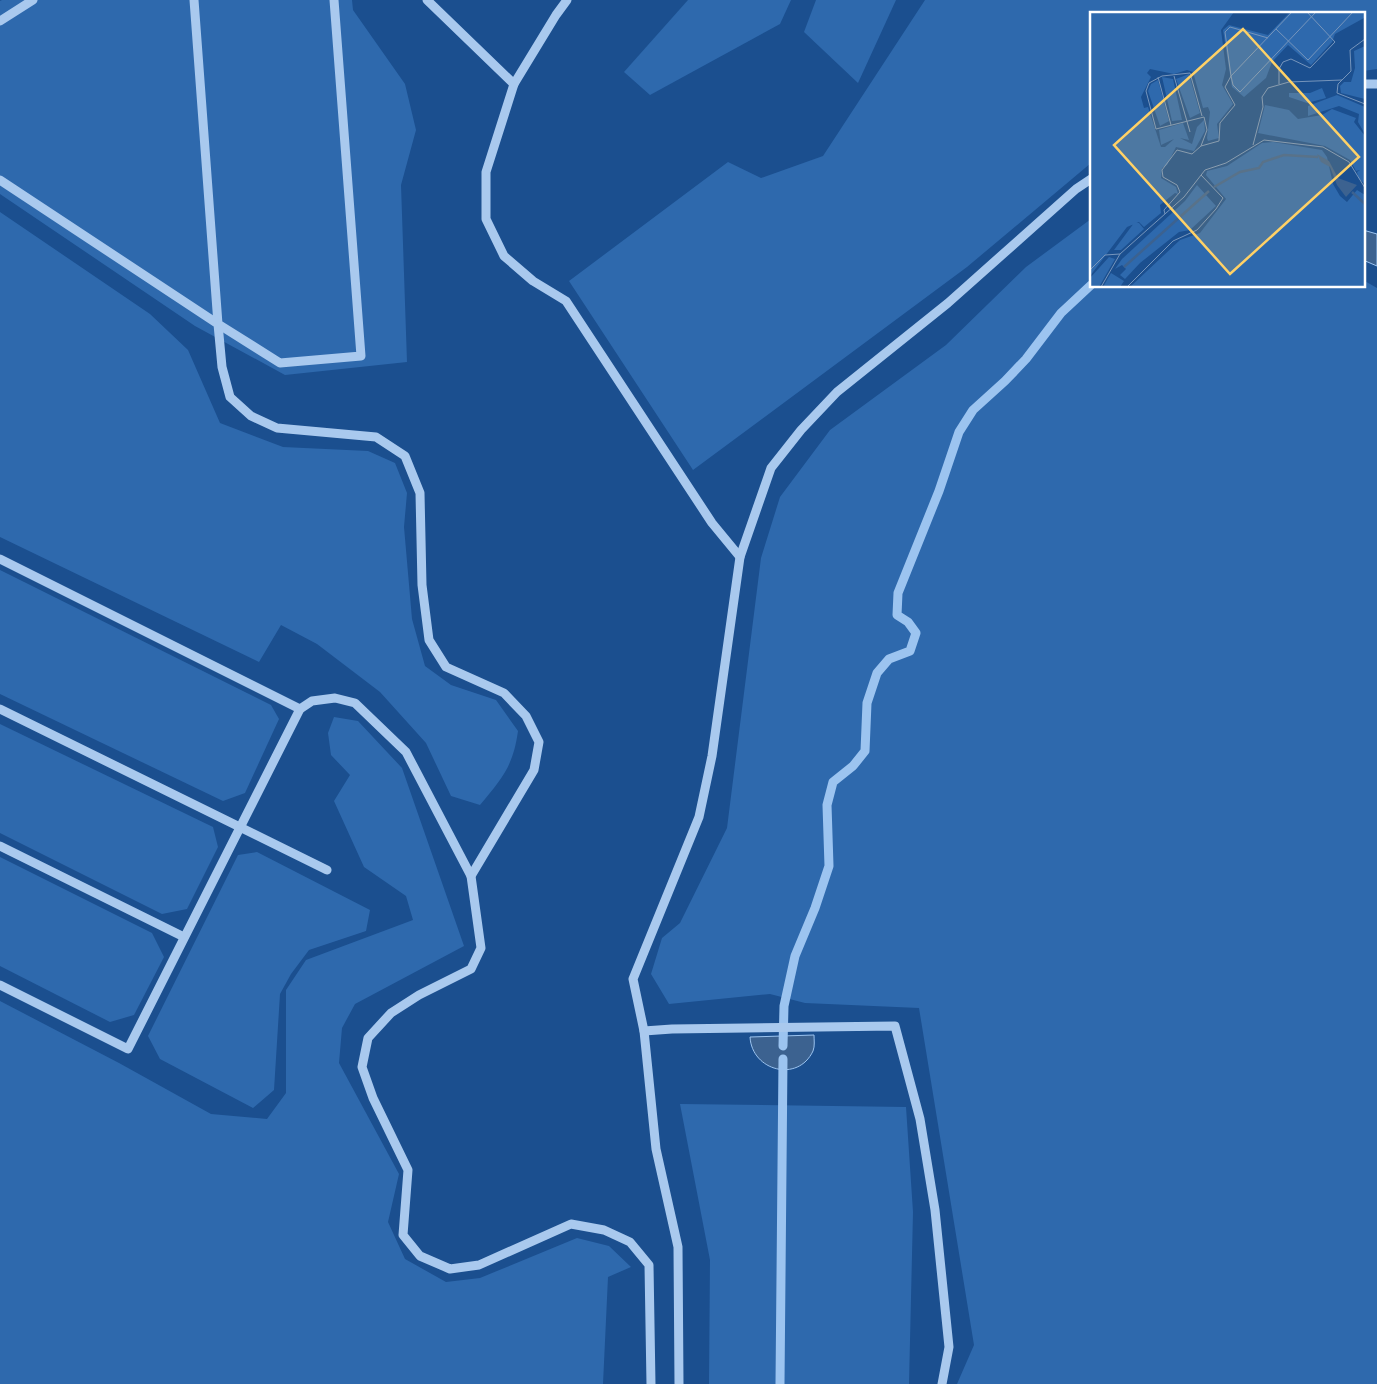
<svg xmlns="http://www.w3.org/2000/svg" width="1377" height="1384" font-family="Arial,sans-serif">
<rect width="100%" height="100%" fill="#1b4f8f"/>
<g fill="#2e69ad">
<path d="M2,0h350l1,10 52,74 11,46 -15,55 6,177 -122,13 -90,-49 -195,-132v-193z"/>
<path d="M688,0h103l-11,24 -130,71 -26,-23z"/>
<path d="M816,0h80l-38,83 -54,-51z"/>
<path d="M925,0h452v69l-14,2v-57h-272v149l-124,104 -274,203 -124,-189 159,-119 33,16 62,-22z"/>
<path d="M0,212l150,102 38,36 32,73 63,24 85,4 27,12 12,30 -3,34 8,92 13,47 26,19 45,15 22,31c-5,36 -16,47 -38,74l-29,-9 -25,-53 -46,-51 -63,-48 -36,-19 -22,37 -259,-125z"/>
<path d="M1091,219v67h272v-6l14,8v1096h-420l17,-39 -55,-337 -114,-5 -35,-9 -101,10 -18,-30 11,-36 18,-15 47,-95 34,-270 19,-61 50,-67 116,-85 80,-78z"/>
<path d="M0,570l271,135 8,14 -34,74 -22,8 -223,-107z"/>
<path d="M334,717l24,4 44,47 62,178 -109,58 -13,24 -3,35 60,111 -11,48 17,37 41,23 34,-4 97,-40 32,8 22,21 -23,10 -5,107h-603v-383l119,62 92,51 56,5 19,-26v-103l20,-30 107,-40 -7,-24 -42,-29 -30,-66 16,-26 -19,-20 -3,-22z"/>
<path d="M0,724l213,103 5,20 -31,62 -25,5 -162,-81z"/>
<path d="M257,852l113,58 -4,21 -57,19 -18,24 -11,20 -6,96 -21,18 -93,-49 -12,-23 90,-181z"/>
<path d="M0,857l152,76 12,24 -30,58 -24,7 -110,-56z"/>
<path d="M680,1104l226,3 7,105 -4,172h-200l1,-124z"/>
</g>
<g fill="#3c6290" stroke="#9cc4f0">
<path d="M1363,230l14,4v32l-14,-6z"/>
<path d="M814,1035c0,5 1,11 -1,16 -15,32 -61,20 -63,-14z"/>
</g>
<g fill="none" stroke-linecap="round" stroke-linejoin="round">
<g stroke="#9cc4f0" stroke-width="9">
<path d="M783,1046l1,-40 11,-50 20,-48 14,-42 -2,-61 6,-23 20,-16 12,-15 2,-48 10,-30 12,-14 21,-8 6,-18 -8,-11 -11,-7 1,-22 41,-102 20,-59 14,-22 32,-29 21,-22 35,-46 30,-28"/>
<path d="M780,1384l3,-325"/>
</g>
<g stroke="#a9c9ee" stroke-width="9">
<path d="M194,0l24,324 62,39 81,-7 -27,-356"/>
<path d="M427,0l87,84"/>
<path d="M567,0l-11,15 -42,69 -28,88v47l18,37 29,25 33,20 146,222 28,34"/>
<path d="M0,21l33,-21"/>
<path d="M1363,84h14"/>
<path d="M0,180l218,144 4,43 8,30 21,19 26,12 99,9 29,19 15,37 2,92 7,55 17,27 58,26 22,23 13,26 -5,28 -63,106 10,72 -10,21 -52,26 -28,18 -23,25 -6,29 11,31 35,72 -5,65 17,21 30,13 29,-4 92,-41 33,6 26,12 19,23 2,119"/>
<path d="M0,559l300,150"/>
<path d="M0,709l327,161"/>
<path d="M0,846l184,91"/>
<path d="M0,985l128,64 172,-340 12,-8 23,-3 20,5 51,49 65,124"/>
<path d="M644,1031l28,-2 223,-3 25,93 15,91 14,137 -7,37"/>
<path d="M679,1384l-1,-137 -22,-98 -12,-118 -11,-52 66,-162 13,-61 28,-199 31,-89 30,-38 36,-38 111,-89 128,-114 15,-10"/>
</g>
</g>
<g transform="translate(1090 12)">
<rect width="275" height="275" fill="#1b4f8f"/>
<path d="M0,0h144l-13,18 5,39 -4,16 11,19 -16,20 2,14 -11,3 -1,-3 3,-26 -2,-5 -5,1 -10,-36 -6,-2 -13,4 -24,-5 -3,4 4,4 -10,20 3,11 4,-1 13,40h4l9,-8 -13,6 -2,-15 24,-7 6,17 -9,-2 12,6 5,-17 7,-7 1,11 -11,20 -18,-4 -9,18 -5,3 -1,10 15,9 2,7 -3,-1 -15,12 1,8 -17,14 -5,-5 -12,5 -37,49zM200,0h74v6l-29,16 -3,8 -21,23 -23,-20 -16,17 -6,16 -22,19 -12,-10 -9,-57 6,-5 39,10zM275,34v53l-24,-6 -1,-7 4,-4h7l4,-14 -1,-17zM99,62l11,39 -10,5 -14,-39zM72,65l11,2 9,41 -10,1zM68,68l11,41 -9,5 -12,-35 3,-7zM232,76l4,10 -19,5 -18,-6v-4h21zM247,83l28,12v27l-7,-12 1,-8 -20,-8 -31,10v-10zM175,93l24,5 9,9 24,-4 10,-6 24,9 -2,4 11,14v48l-6,-5 -2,-7 3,-2 -4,1 -6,-11 -25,-14 -67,-13zM183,130l49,8 5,7 6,27 7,12 7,6 10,-12 8,5v92h-235l50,-47 20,-7 26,-34 -20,-24 1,-4 20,-5 35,-23zM107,173l19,21 -26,24 -11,2 -39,31 -15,16 -5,-4 6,-6 -4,-4 -7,4 7,-10 63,-58zM44,211h5l5,6 -23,21h-7zM19,245l6,2 -16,28h-9v-9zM21,261l13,8 -4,6h-17z" fill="#2e69ad"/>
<path d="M227,142l12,7 9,17 19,7 -11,12 -9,-12 -7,-18 -9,-5z" fill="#3c6290"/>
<path fill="none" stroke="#3c6290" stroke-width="2.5" d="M124,175l26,-15 19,-4 4,-6 21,-7 34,2M262,180l13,12M34,255l85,-76"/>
<path fill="none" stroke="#7695bc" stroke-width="1" d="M202,0l-61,64 2,9 7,7 76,-80M186,17l32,31 45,-48M275,27l-15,11 1,21 -13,13 -1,9 28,11M84,64l16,56M68,65l13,48M189,72v-15l4,-7 8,-3 19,9 25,-26 -28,-30M163,133l10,-38 -1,-10 6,-9 21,-6 53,-2M111,134l6,-16 -3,-13 -48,12 -10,-38 3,-8 13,-7 28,-3 12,43M75,202l-1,-4 16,-18 -3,-7 -14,-8 -1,-7 15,-20 15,4 9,-8 18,-5 1,-18 15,-18 -10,-18 6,-11 -6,-44 5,-5 38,11M0,258l15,-15 15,-1M11,275l19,-33 64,-57 21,-27 21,-7 38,-23 59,7 26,15 16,26M37,275l46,-46 24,-11 19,-21 7,-11 -22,-23"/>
<path fill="#ffd166" fill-opacity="0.15" stroke="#ffd166" stroke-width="2.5" d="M153,17l116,128 -129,117 -116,-129z"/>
<rect width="275" height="275" fill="none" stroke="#fff" stroke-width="2.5"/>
</g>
</svg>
